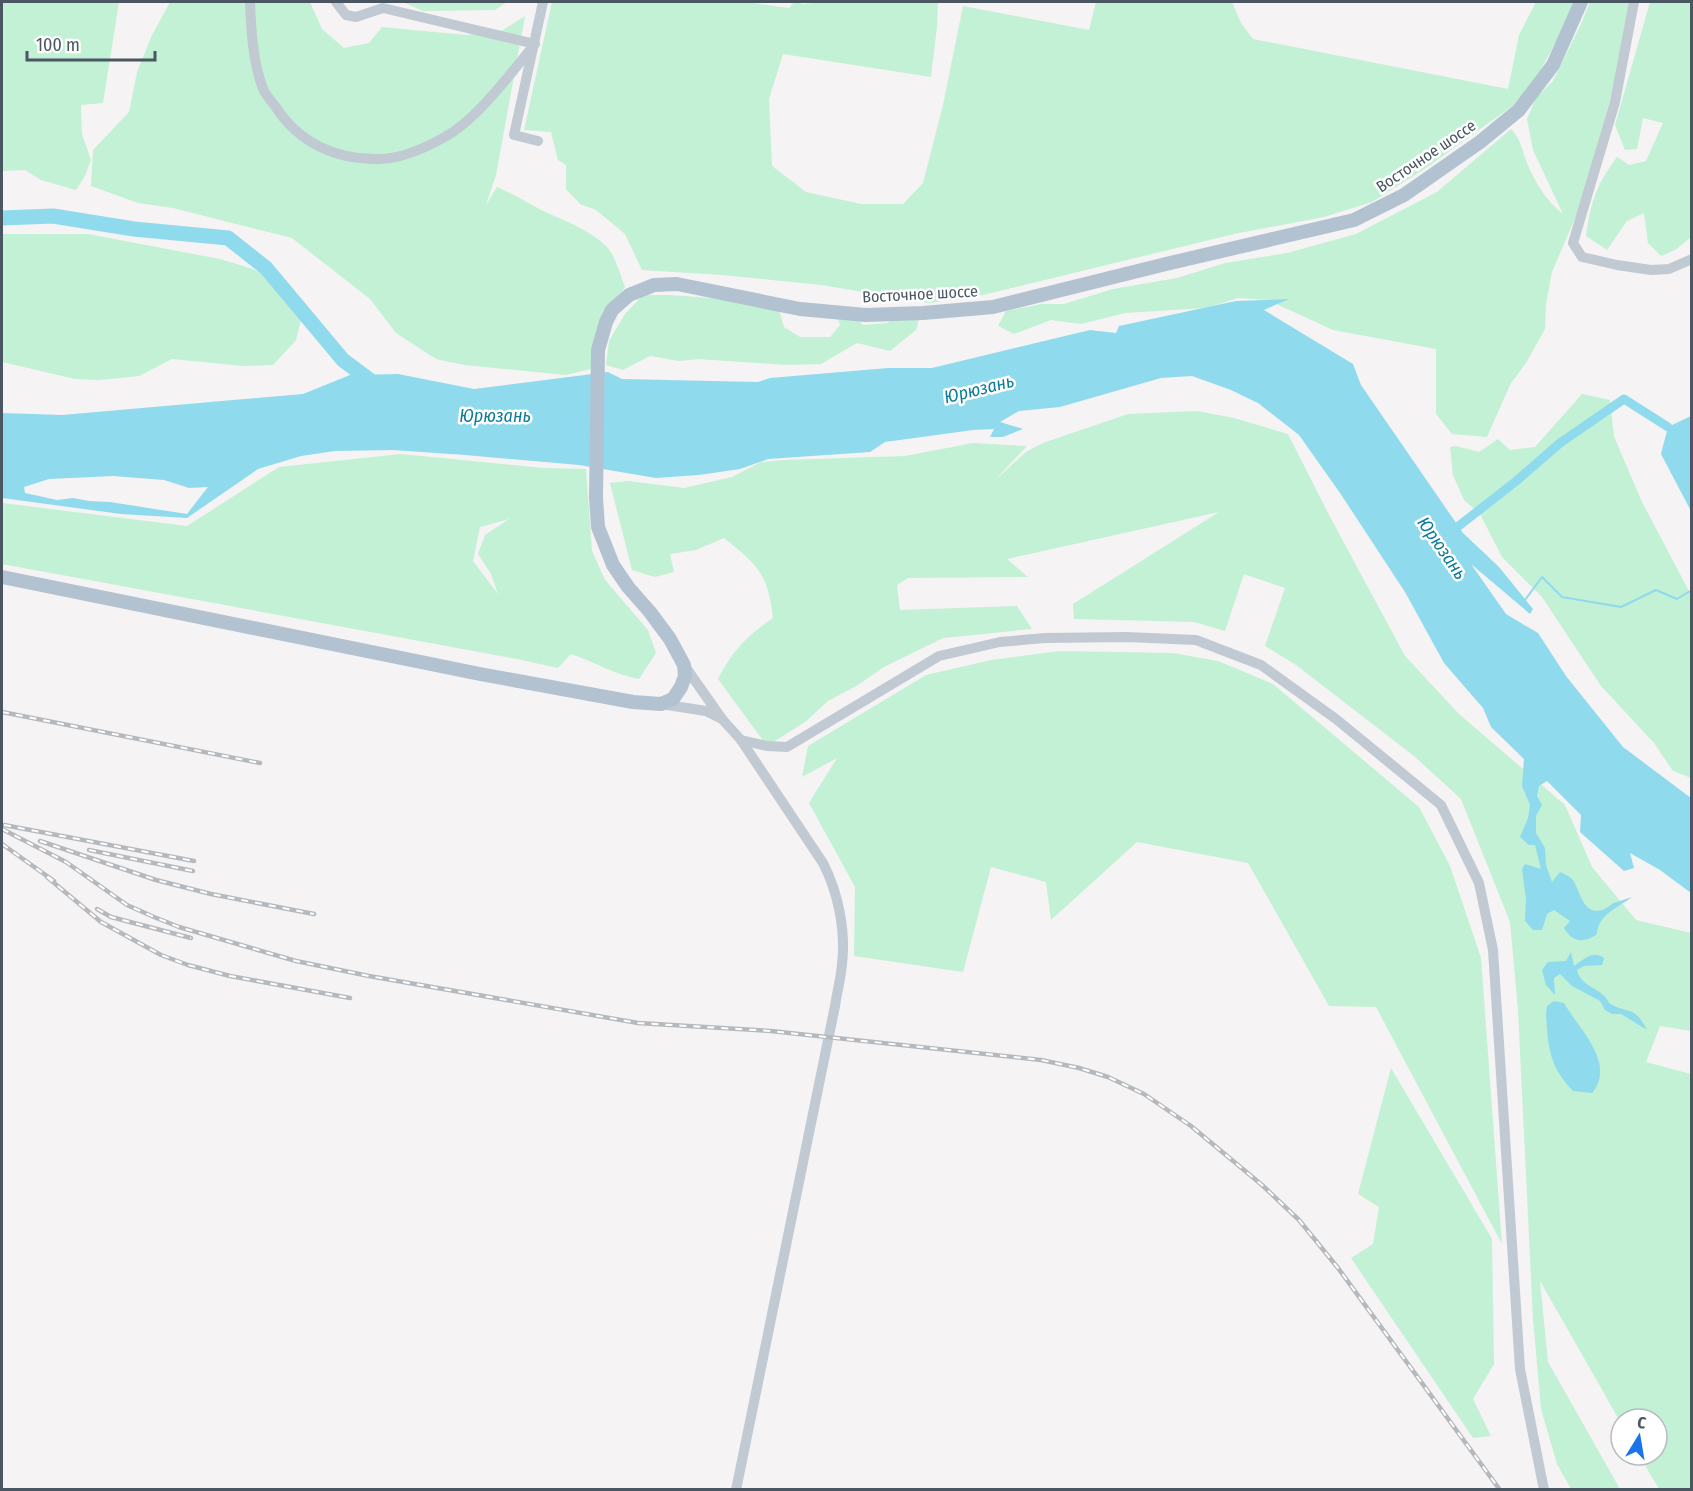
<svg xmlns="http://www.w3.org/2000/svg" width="1693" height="1491" font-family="'Fira Sans Condensed',sans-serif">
<rect width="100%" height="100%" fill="#f5f3f3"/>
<g fill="#c3f1d5" fill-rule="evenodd">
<path d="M2,2h117l-16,101 -22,2 1,29 9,26 -6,16 -9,14 -35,-10 -16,-10 -23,1z"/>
<path d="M170,2h140l12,27 22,19 25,-5 13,-16 84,8 37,-5 22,-14 -29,159 -10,30 11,-18c19,8 36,20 55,28 18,8 38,16 53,30 10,9 15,29 20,42l-10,13 -21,68 -28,7 -102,-10 -28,-6 -40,-26 -26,-34 -78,-61 -119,-30 -35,-5 -47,-17 2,-36 36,-38 8,-40 15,-37z"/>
<path d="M403,2h104l-12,8 -72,1z"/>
<path d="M552,2h194l43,6 5,-6 10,2 20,-2h114l-1,25 -6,50 -148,-23 -14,45 3,67 34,26 55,12h42l20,-21 20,-78 20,-99 126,24 7,-28h136l9,21 12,16 255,50 11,-54 17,-33h38l-11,27 -23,42 -25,33 -89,64 -54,34 -48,15 -90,17 -251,61 -54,8 -108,-18 -100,-10 -79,-5 -17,-36 -29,-24 -16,-6 -14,-15v-24l-8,-5 -7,-28 -27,-2z"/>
<path d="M1590,2h48l-59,207 -27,63 -6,32 -1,25 -19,34 -15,20 -24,54 -35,-3 -16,-20v-65l-103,-19 -65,-30 -30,-2 -32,10 -81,5 -44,11 -30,-4 -37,14 -16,-8 8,-15 36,-7h22l49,-15 64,-11 48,-15 62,-10 69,-19 81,-42 74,-63c10,10 11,21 16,34 8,19 19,38 36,51l-30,-64 -6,-31 9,-21 17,-17 28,-57z"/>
<path d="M1650,2h42l-1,235 -16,13 -14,6 -13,-13 -4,-30 -17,8 -20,29 -21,-14c5,-35 10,-50 31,-79l12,8 17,-4 17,-38 -20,-5 -6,31 -12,1 -10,-25z"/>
<path d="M2,234h86l132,25 33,10 32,19 19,20 -8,32 -23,25 -30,1 -71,-7 -33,17 -40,4 -24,-1 -73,-17z"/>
<path d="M643,295h27l107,8 7,24 16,10h30l10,-12 -4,-12h16l11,12 25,-2 4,-5 27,1 -3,11 -26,21 -33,-8 -36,21 -35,1 -88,-6 -19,2 -29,-5 -27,14 -17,-5 3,-24 16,-27z"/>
<path d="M1582,394l28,6 4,36 7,17 21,49 49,93v183l-18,-7 -19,-28 -53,-57 -59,-89 -40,-40 -22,-43 -16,-14 -11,-25 -3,-28 6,-1 23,6 19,-13 12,11 25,-3z"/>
<path d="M1197,411l37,7 54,16 41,81 76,141 54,58 106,91 27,62 44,53 55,13v98l-31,-5 -14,36 45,12v415h-32l-20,-34h18v-36h-36v4l-81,-142 8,81 72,127h-49l-14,-25 -16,-55 -8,-90 -15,-309 -8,-88 -49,-123 -47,-43 -118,-91 -31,-19 20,-58 -41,-14 -19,57 -31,-9 -120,-3 -1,-15 146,-92 -212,47 21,18 -120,1 -11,7 3,25 117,-4 15,23 -89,9 -59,29 -26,18 -30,16 -23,21 -38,24 -49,-67c15,-29 29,-43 55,-61 -5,-44 -15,-53 -49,-80l-28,12 -26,4 4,18 -19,5 -23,-7 -22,-87 19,-2 55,7 48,-11 29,-15 23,-2 121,-4 68,-13 54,3 -32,34 31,-28 17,-9 85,-29z"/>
<path d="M401,454l142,14 43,1 6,82 13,29 43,50 8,23 -17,26c-24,-4 -44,-17 -68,-25l-13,14 -41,-9 -515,-95v-61l185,23 92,-59zM509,519l-24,16 -7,19 13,20 7,20 -25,-33 7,-34z"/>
<path d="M1059,651l114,2 45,8 55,23 146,123 31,59 31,92 21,286 -126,-237 -47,-1 -81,-143 -111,-21 -86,78 -5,-38 -55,-15 -28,105 -109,-16 1,-69 -46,-84 28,-45 -35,19 6,-31 118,-71 65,-15z"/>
<path d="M1391,1068l101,171 2,125 -21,35 18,37 -18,2 -122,-180 22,-14 6,-37 -21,-13z"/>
</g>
<g fill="#90daee" fill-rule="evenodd">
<path d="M1289,299l-25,11 89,54 8,21 102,148 36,34 34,42 -3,5 -59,-50 35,50 32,19 28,43 57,71 68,51v95l-31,-23 -30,-17 4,15 -10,3 -44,-39 1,-17 -34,-34 -8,5 -2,10 5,9 -6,11v17l9,15 1,17 6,17 8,-10c5,2 9,4 12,7 8,9 10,37 30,31 4,-1 8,-5 12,-7 6,-2 12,-4 18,-6 -14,11 -34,17 -35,37 -13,10 -25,8 -33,-6l6,-7 -16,-11 -7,4 -5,16h-9l-8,-9 1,-21 -4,-31 3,-5 16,5 -6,-24h-6l-9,-8 8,-19 2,-13 -8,-19 2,-27 -33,-32 -8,-19 -39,-45 -39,-71 -65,-99 -41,-58 -41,-32 -27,-13 -39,-14 -31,2 -101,29 -41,4 -19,11 23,7 -20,8h-13l4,-8 -21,1 -88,12 -15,10 -102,7 -28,10 -41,6 -43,3 -77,-13 -114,-10 -72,-5 -58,1 -34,5 -43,13 -71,49 -66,-4 -119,-16v-85l60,2 241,-21 47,-19 48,-1 76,15 134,-17 14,7 136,3 12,-4 118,-10h44l158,-38 26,3 3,-7 117,-25zM113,476l51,4 25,8 19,-1 -21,27 -77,-12 -21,-1 -16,-3 -16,2 -32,-7 -1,-6 25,-8z"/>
<path d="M1691,416v95l-30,-57 7,-27z"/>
<path d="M1571,952l3,14c11,-7 18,-16 30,-8l-2,7 -18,1 -7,4c3,17 26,18 32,33 19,12 25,1 38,27l-26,-16h-9l-7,-4 -5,-9 -28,-15 -12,-12 -6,4 1,17 -9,-10 -4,-15 6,-8 18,-1z"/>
<path d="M1554,1001l10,2c14,25 53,60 28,90l-19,-2c-24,-25 -25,-44 -27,-77l1,-8z"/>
</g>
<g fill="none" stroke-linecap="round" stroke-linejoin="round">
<path stroke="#90daee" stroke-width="2" d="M1525,600l17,-23 20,20 59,10 35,-17 21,9 15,-9"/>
<path stroke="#90daee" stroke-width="9" d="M1451,532l64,-50 45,-39 64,-44 44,28"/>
<path stroke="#90daee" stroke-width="15" d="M2,218l51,-2 81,13 94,9 38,30 77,92 36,27"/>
<g stroke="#c1cad2" stroke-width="10">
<path d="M250,2c1,27 3,63 14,89 3,5 7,10 11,15 23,36 60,54 104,53 21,0 46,-11 64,-21 34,-18 67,-64 92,-94l-152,-36 -27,9 -10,-2 -10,-13"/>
<path d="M1634,2l-19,100 -42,141 9,14 35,8 34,5 18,-1 23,-10"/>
<path d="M538,141l-24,-6 29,-133"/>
<path d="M684,665l38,54"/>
<path d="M661,704l45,7 16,8 19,21 82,123c15,29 23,68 19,101 -1,14 -5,28 -7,42l-99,484"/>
<path d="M741,740l26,6 20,1 152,-91 61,-14 45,-4 82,-1 69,3 65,25 75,54 105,86 38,78 14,67 27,419 24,121"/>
</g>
<path stroke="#b3c2d1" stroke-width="14" d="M2,577l478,97 153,28 28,2 12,-5 8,-12 4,-11 -1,-11 -14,-26 -20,-27 -22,-25 -15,-22 -15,-38 -2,-29 2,-148 8,-28 6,-12 17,-15 25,-10 23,-1 123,25 66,6 57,-2 70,-6 173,-43 188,-44 50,-25 76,-53 39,-32 34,-45 28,-63"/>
<g stroke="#b5b8bd" stroke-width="4.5">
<g id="rail">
<path d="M2,712l258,51"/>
<path d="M4,825l190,36"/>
<path d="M2,829l64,33 61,43 27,12 25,10 117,34 73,15 269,47 133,8 270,29 38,8 29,9 36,17 47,32 71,59 37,35 39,48 162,222"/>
<path d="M40,841l116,39 55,14 103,20"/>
<path d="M2,844l52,37"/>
<path d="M89,850l104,21"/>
<path d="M47,877l54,45 60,33 27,10 42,11 120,22"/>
<path d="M97,909l14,8 80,21"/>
</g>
</g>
<use href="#rail" stroke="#fff" stroke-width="2" stroke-dasharray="7" stroke-linecap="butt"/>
</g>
<g text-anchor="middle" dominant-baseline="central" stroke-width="5" stroke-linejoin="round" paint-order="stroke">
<g font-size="16" fill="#4a5661" stroke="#fff">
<text transform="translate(1426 156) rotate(-34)">Восточное шоссе</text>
<text transform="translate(920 294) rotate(-3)">Восточное шоссе</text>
</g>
<g font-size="18" font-style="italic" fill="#0c7c9b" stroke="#fff">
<text transform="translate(979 389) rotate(-14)">Юрюзань</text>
<text x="495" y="416">Юрюзань</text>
<text transform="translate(1442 548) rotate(55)">Юрюзань</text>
</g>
</g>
<rect width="1693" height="1491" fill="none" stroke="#4a5661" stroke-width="6"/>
<g transform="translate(1639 1437) rotate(11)"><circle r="28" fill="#ffffff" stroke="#b7bbc0" stroke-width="1.5"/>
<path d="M0-4.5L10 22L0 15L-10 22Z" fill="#1a73e8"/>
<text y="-9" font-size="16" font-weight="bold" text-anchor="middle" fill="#4a5661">С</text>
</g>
<path d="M27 51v9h128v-9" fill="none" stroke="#4a5661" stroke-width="3"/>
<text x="36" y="51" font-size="18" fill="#4a5661" stroke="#ffffff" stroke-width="4.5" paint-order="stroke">100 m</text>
</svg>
